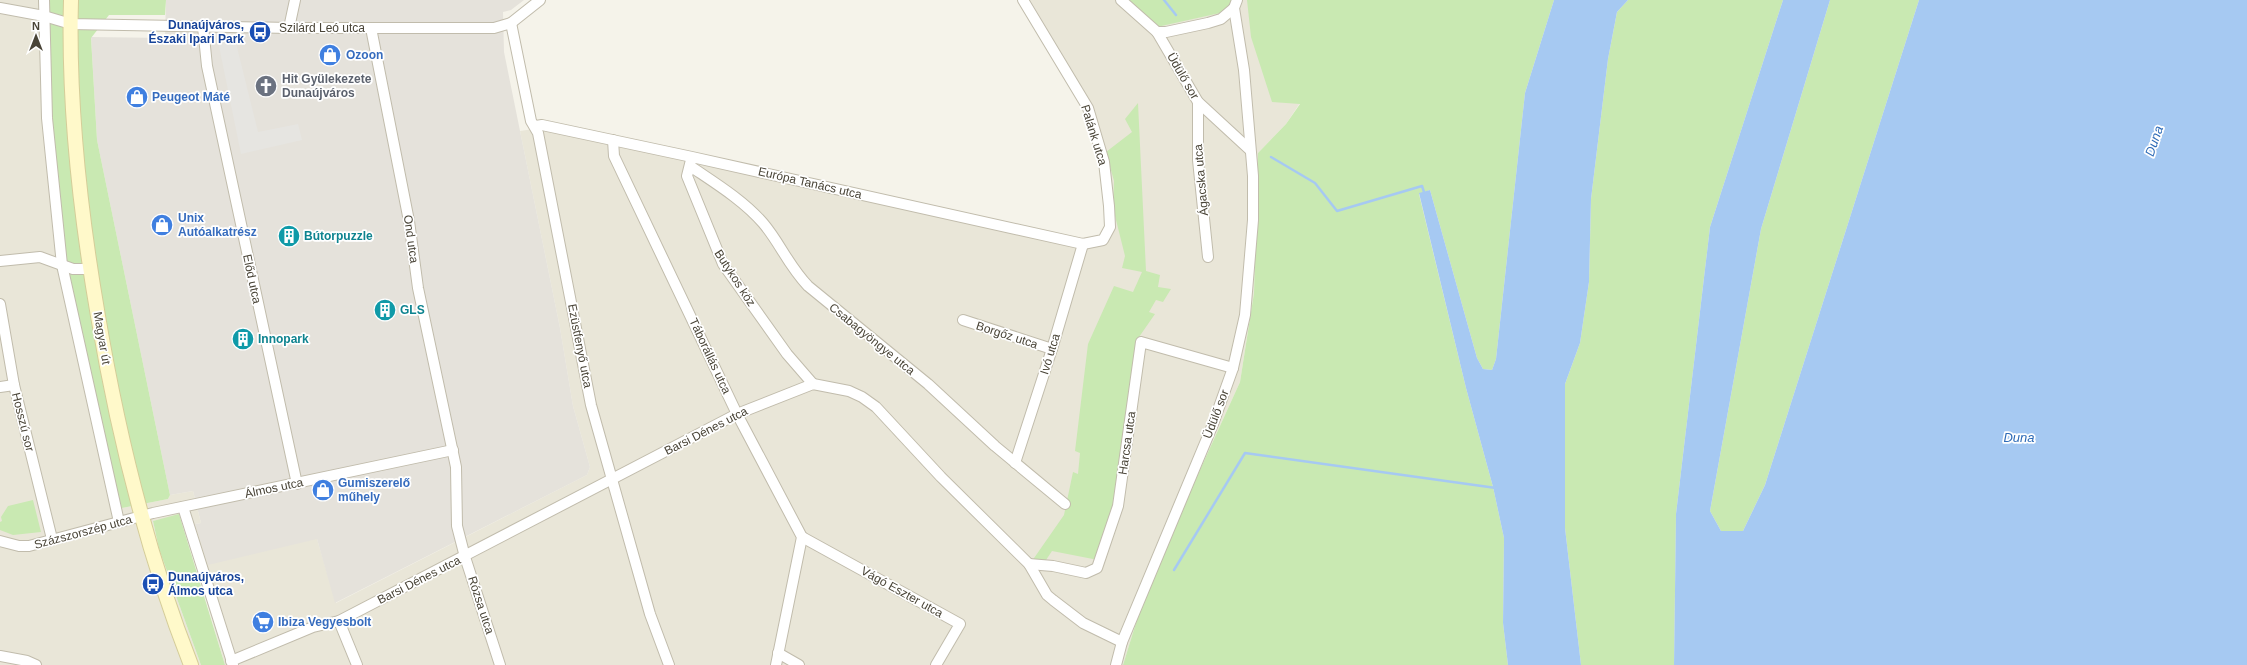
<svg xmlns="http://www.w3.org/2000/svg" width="2247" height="665" font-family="Helvetica,sans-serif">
<rect width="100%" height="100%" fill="#f5f3ea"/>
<path fill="#e9e6d8" d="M0,0h48l69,509 51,-10 2,-4 23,-4 8,32 -6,1 122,15 19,64 251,-128 3,-8 -17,-61 -13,-78 -40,-197 20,-3 533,118 31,-5 8,-32 -2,-47 -20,-61 -60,-101h295l-25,103 -14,21 -28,29 -4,140 -14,89 -92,202 -25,81h-898l-27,-93 -19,-57 -26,6 6,28 42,116h-201z"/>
<path fill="#e5e2db" d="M166,0h358l-13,10 -8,2 1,40 56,276 13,78 17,61 -3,8 -252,128 -18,-64 -109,26 -13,-41 6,-1 -8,-32 -23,4 -73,-355 -6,-103 74,1z"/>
<g fill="#c9e9b2">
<path d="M48,0h118l-1,15h-56l-18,23 6,102 73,355 -2,4 -51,10 -56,-243 -9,-108z"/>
<path d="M1121,0h117l-1,4 -17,9 -63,14z"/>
<path d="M1247,0h307l-29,93 -29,266 -4,11 -9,-1 -6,-11 -47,-168 -11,4 47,194 27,99 11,51 -1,85 5,42h-385l25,-81 92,-202 14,-89 4,-140 28,-29 14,-20 -28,-2 -21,-65z"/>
<path d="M1628,0h155l-73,227 -34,287 -2,151h-93l-16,-137v-144l15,-41 9,-61 2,-83 17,-140 9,-47z"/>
<path d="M1830,0h89l-154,485 -22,46h-22l-11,-20 51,-282z"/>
<path d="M1138,103l8,168 14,4 -2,12 13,2 -8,13 -7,-2 -7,12 6,2 -16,23 -23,168 -18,55 -46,-9 -8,12 -12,-2 32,-46 9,-43 5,2 2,-21 -5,-2 13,-107 26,-58 19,6 9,-20 -20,-4 3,-12 -12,-48 1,-27 -8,-29 26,-20 -7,-13z"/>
<path d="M33,500l8,32 -28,3 -13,-5v-8l2,-1 -1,-4 7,-11z"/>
<path d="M179,514l46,151h-24l-42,-116 -6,-28z"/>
</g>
<path fill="#e6e5e1" d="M218,41l18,2 22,89 40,-8 4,16 -61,14z"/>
<g fill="#a6c9f2">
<path d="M1554,0h74l-11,12 -9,47 -17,140 -2,83 -9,61 -15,41v144l16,137h-73l-5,-42 1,-85 -11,-51 -27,-99 -47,-195 11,-3 47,168 6,11 9,1 4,-11 29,-266z"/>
<path d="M1783,0h47l-69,229 -51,282 11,20h22l22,-46 154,-485h328v665h-573l2,-151 34,-287z"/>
</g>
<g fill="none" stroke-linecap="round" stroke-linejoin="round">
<g stroke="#a6c9f2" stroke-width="2.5">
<path d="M1164,0l12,15"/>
<path d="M1271,157l44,26 22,28 85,-25 2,6"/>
<path d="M1174,570l71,-117 251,35"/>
</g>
<g stroke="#c1bcac" stroke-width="12">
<g id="street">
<path d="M44,0l3,118 15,147 57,257"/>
<path d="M1121,0l36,32h9l42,-9 13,-4 13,-11"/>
<path d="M0,8l44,8 27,8 218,4h205l17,-5 29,-23"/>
<path d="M511,23l20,98 7,12 53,272 59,209 19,51"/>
<path d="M203,27l4,39 90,418"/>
<path d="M289,28l6,-28"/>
<path d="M371,28l38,193 9,67 38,179 1,59 8,31 35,108"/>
<path d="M1157,32l41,70 51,47"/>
<path d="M1198,102v58l10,97"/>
<path d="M536,126l6,-1 150,32 391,87 20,-4 7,-13 -1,-21 -5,-44 -16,-54 -65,-108"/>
<path d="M613,140l1,16 123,258 65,123 -26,128"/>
<path d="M691,160l-4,16 36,88 64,90 26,30"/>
<path d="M690,166c25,17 53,34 73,57 17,20 25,42 45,63l120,98 67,62 70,58"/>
<path d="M0,261l40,-4 33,12h17"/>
<path d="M0,304l14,81 38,154"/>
<path d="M963,320l89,29"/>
<path d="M0,387l14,-2"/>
<path d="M1015,463l37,-114 31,-105"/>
<path d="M183,507l50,158"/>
<path d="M802,537l158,87 -24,41"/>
<path d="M0,541l19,5h10l124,-33 300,-63"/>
<path d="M1029,564l24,2 33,7 11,-5 21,-62 23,-164 92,26"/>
<path d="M339,621l18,44"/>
<path d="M778,653l21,12"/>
<path d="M0,656l27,5 9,4"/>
<path d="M231,661l82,-34 26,-6 398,-207 76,-30 36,7 13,6 14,10 65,70 88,87 18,31 6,5 30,23 39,19"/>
<path d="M1116,665l6,-23 91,-218 20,-56 12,-53 8,-95v-44l-9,-106 -10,-62 3,-8"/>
</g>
</g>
<g stroke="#d5cd99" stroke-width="16">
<path id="secondary" d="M71,0c-3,105 9,212 27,316 20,119 49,237 93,349"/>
</g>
<use href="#street" stroke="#fff" stroke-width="10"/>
<use href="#secondary" stroke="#fff9ca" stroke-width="14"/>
</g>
<defs>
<g id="bus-disc" transform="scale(1.15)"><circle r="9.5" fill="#1a4fb4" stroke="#fff"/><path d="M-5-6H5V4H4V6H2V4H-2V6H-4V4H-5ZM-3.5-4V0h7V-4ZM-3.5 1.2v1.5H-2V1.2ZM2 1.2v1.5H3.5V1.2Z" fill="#fff"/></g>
<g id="shop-disc" transform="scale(1.15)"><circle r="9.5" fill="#3f7fe0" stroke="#fff"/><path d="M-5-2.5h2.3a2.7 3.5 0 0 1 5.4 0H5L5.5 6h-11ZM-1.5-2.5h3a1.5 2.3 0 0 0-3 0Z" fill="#fff"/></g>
<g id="church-disc" transform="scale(1.15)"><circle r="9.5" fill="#6b7280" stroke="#fff"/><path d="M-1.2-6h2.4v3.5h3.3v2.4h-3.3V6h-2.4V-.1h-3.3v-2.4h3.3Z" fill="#fff"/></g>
<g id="building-disc" transform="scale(1.15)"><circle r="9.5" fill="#0f9aa8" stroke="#fff"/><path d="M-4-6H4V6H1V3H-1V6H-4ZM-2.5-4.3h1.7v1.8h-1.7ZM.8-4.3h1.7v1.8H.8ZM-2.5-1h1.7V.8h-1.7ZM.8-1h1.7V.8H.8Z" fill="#fff"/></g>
<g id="supermarket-disc" transform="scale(1.15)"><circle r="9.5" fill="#3f7fe0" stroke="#fff"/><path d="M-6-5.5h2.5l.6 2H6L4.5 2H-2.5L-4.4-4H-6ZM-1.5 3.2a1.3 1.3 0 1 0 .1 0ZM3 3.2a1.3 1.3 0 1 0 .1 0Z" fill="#fff"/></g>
</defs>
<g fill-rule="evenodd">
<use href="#bus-disc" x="260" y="32"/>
<use href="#shop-disc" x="330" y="55"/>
<use href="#church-disc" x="266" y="86"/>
<use href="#shop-disc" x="137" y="97"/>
<use href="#shop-disc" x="162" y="225"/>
<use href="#building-disc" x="289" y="236"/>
<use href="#building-disc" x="385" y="310"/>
<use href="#building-disc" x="243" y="339"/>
<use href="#shop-disc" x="323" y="490"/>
<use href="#bus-disc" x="153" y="584"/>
<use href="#supermarket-disc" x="263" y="622"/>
</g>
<g text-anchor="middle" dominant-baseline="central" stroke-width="3.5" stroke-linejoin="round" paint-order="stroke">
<g font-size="12" font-weight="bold" fill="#164399" stroke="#fff" text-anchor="end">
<text x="244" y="25">Dunaújváros,<tspan x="244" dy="14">Északi Ipari Park</tspan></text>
<text x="168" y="577" text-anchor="start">Dunaújváros,<tspan x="168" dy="14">Álmos utca</tspan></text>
</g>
<g font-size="12" fill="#494437" stroke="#fff">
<text x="322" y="28">Szilárd Leó utca</text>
<text transform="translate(1183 76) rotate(60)">Üdülő sor</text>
<text transform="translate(1094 135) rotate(73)">Palánk utca</text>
<text transform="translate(1201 180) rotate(-95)">Ágacska utca</text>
<text transform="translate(810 183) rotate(13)">Európa Tanács utca</text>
<text transform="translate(411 239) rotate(82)">Ond utca</text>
<text transform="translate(735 278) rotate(57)">Butykos köz</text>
<text transform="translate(252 279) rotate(78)">Előd utca</text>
<text transform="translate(1007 335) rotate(18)">Borgőz utca</text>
<text transform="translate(102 338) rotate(80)">Magyar út</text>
<text transform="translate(872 339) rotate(39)">Csabagyöngye utca</text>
<text transform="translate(580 346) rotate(79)">Ezüstfenyő utca</text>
<text transform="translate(1050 354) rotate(-73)">Ivó utca</text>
<text transform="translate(710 356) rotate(65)">Táborállás utca</text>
<text transform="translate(1216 414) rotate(-69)">Üdülő sor</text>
<text transform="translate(23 422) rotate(76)">Hosszú sor</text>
<text transform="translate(706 431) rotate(-27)">Barsi Dénes utca</text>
<text transform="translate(1127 443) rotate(-82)">Harcsa utca</text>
<text transform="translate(274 488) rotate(-12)">Álmos utca</text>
<text transform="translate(83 532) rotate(-15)">Százszorszép utca</text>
<text transform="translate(419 580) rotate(-27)">Barsi Dénes utca</text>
<text transform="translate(902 592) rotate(29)">Vágó Eszter utca</text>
<text transform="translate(481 605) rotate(72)">Rózsa utca</text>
</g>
<g font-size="12" font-weight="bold" fill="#366cbe" stroke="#fff" text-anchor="start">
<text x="346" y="55">Ozoon</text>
<text x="152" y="97">Peugeot Máté</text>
<text x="178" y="218">Unix<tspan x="178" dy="14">Autóalkatrész</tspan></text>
<text x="338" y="483">Gumiszerelő<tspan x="338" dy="14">műhely</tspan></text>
<text x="278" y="622">Ibiza Vegyesbolt</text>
</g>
<g font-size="12" font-weight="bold" fill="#5b616d" stroke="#fff" text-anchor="start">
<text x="282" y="79">Hit Gyülekezete<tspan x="282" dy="14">Dunaújváros</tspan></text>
</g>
<g font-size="12" font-weight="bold" fill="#0d838f" stroke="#fff" text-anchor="start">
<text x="304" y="236">Bútorpuzzle</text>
<text x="400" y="310">GLS</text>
<text x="258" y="339">Innopark</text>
</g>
<g font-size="13" font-style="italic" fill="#2e6bb7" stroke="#fff">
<text transform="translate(2154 141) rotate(-71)">Duna</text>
<text x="2019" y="437">Duna</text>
</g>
</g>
<g transform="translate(36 36)" stroke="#ffffff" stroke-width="3" paint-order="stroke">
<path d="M0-3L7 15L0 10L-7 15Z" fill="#494437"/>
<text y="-6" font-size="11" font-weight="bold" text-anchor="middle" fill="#494437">N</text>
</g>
</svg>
